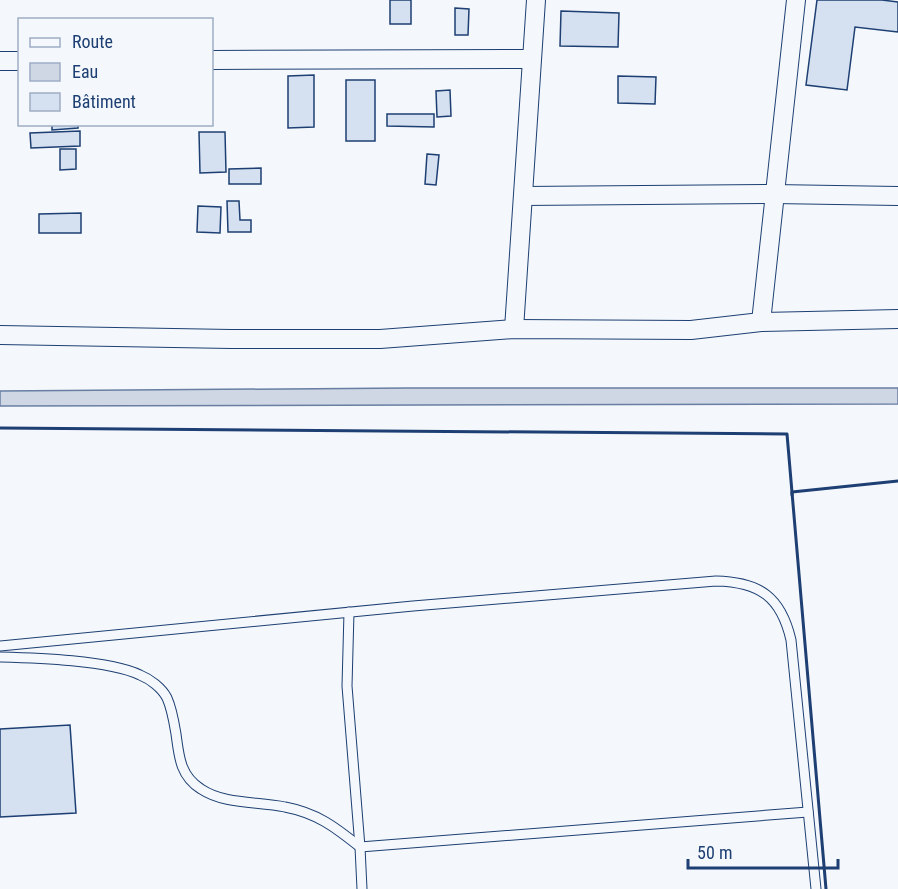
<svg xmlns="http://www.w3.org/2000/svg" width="898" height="889" font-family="'Roboto Condensed',sans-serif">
<rect width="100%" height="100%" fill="#f4f7fb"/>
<path fill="#cfd7e4" stroke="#687fa3" stroke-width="1.5" d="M408,388h490v16l-898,2v-15z"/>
<g fill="#d5e0f0" stroke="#1d3f73" stroke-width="1.5">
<rect x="390" y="0" width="21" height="24"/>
<path d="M817,0h65l16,2v30l-43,-5 -8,63 -41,-5z"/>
<path d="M455,8l14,1 -1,26h-13z"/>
<path d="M561,11l58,2 -1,34 -58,-1z"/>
<path d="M314,75v52l-26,1v-52z"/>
<path d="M618,76l38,1 -1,27 -37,-1z"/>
<rect x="346" y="80" width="29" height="61"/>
<path d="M450,90l1,26 -14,1 -1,-26z"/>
<path d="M387,114h47v13l-47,-1z"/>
<path d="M52,124h26v4l-26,2z"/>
<path d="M80,131v15l-49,2 -1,-15z"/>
<path d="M199,132h26l1,40 -26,1z"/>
<path d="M60,149h16v20l-16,1z"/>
<path d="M427,154l12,1 -3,30 -11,-1z"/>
<path d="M261,168v16h-32v-15z"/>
<path d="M227,201h12l1,19h11v12h-23z"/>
<path d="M198,206l23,1 -1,26 -23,-1z"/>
<path d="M81,213v20h-42v-19z"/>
<path d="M70,725l6,88 -76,4v-88z"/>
</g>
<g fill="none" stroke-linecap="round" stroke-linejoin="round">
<g stroke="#1d3f73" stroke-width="11">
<g id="lane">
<path d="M349,612l-2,74 13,161 2,42"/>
<path d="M0,646l413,-40 303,-25c44,1 65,16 75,59l25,249"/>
<path d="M0,657c36,1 109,3 140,18 10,4 22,13 27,23 5,11 7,24 9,36 3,22 4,42 25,55 24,16 57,12 84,18 32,6 50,20 75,40l448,-35"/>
</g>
</g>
<g stroke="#1d3f73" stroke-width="20">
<g id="street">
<path d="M212,60l319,-1"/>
<path d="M0,61h20"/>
<path d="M523,196l251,-2 124,2"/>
<path d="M761,322l35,-322"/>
<path d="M514,329l22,-329"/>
<path d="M0,335l231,4h149l134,-10 177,1 70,-8 137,-3"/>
</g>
</g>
<use href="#lane" stroke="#f4f7fb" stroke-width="9"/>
<use href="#street" stroke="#f4f7fb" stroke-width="18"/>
<g stroke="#1d3f73" stroke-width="3">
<path d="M0,428l787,6 39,455"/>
<path d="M792,495v-3l106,-11"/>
</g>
</g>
<rect x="18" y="18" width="195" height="108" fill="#f4f7fb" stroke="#9eadc5" stroke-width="1.5"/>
<rect x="30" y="38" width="30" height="9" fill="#f4f7fb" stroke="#9eadc5" stroke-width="1.5"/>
<text x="72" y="48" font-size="18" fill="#1d3f73">Route</text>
<rect x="30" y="63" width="30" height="18" fill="#cfd7e4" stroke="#9eadc5" stroke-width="1.5"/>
<text x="72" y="78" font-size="18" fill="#1d3f73">Eau</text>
<rect x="30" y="93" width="30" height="18" fill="#d5e0f0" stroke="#9eadc5" stroke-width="1.5"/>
<text x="72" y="108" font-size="18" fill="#1d3f73">Bâtiment</text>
<path d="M688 859v9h150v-9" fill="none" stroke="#1d3f73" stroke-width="3"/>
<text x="697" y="859" font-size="18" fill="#1d3f73" stroke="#f4f7fb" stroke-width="4.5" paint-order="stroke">50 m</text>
</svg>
